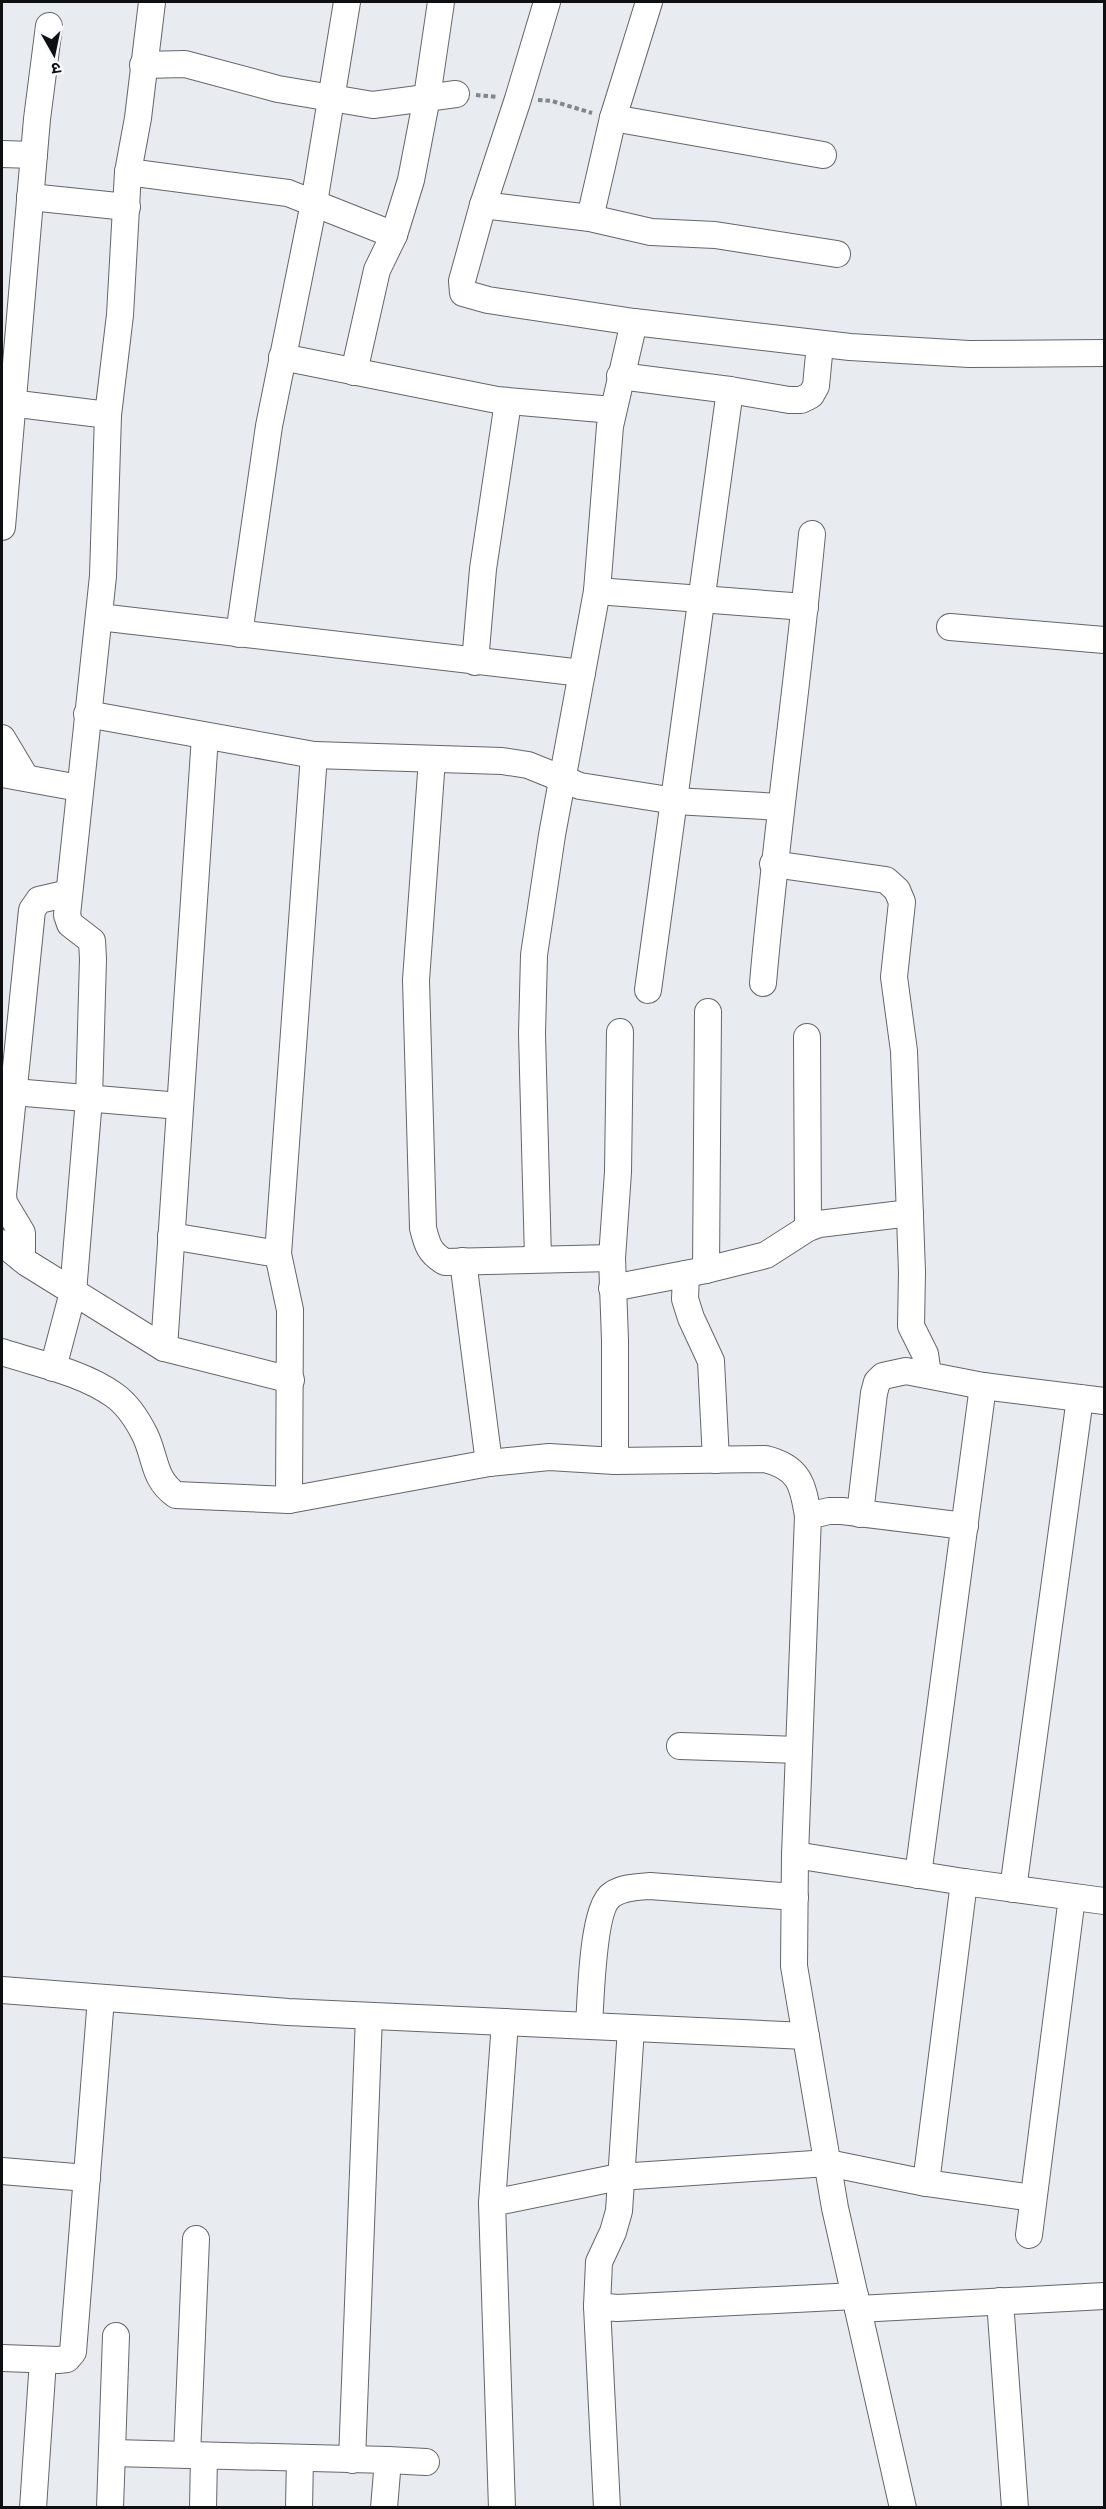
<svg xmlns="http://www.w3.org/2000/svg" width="1106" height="2509" font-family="'Fira Sans','Noto Sans Devanagari',sans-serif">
<rect width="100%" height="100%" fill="#e8ebef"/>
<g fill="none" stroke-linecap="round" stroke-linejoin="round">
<g stroke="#64666a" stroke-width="28">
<g id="minor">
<path d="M547,2l-29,97 -35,106 -21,76 1,12 25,7 146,22 216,25 119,7 135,-1"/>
<path d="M143,65l42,-1 93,25 95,16 83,-11"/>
<path d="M613,118l210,37"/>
<path d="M2,154l32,1"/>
<path d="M128,172l160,21 106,42"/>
<path d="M30,197l97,10"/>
<path d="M483,205l107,13 61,14 64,3 122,19"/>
<path d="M590,218l23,-100 36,-116"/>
<path d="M282,357l215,43 116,10"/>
<path d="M354,372l23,-102 17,-35 17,-55 16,-83 14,-95"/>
<path d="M620,376l110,14 59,10h12l10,-5 5,-9 4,-42"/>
<path d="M2,402l106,13"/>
<path d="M2,527l35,-408 12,-93"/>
<path d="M597,591l208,16"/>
<path d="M99,617l483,56"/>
<path d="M950,627l154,13"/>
<path d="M239,634l30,-208 45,-223 33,-201"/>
<path d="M475,662l8,-93 25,-167"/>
<path d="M87,714l227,41 -36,499 12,56 -1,190"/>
<path d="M2,738l24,40"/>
<path d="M314,755l188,6 26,4 52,21 95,15 106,6"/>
<path d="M432,759l-16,221 7,248c4,16 6,25 22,34l167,-4"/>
<path d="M2,774l77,14"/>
<path d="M773,864l113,16 11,10 5,12 -8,75 10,74 8,221 -1,54 14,28 3,21"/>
<path d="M763,983c13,-150 35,-299 49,-449"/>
<path d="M648,990l82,-600"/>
<path d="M807,1037l1,191"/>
<path d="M2,1091l178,15"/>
<path d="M171,1236l107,18"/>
<path d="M2,1243l25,20 137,85 127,32"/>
<path d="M538,1258l-6,-224 2,-79 18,-120 45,-244 13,-165 24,-104"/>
<path d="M22,1259v-26l-18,-30 -1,-8 29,-285 7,-10 30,-7"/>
<path d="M463,1261l26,202"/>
<path d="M706,1270l2,-258"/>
<path d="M686,1274l-1,25 6,19 20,43 5,99"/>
<path d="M612,1288l94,-18 60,-15 42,-27 11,-4 91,-11"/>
<path d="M164,1348l41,-612"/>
<path d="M2,1352c36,12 80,20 112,43 13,9 24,26 31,40 11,23 8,44 31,60l113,5 200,-37 60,-6 66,4 150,-2c34,8 38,25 43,57l-13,339 -1,111 41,242 68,300"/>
<path d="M53,1368l20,-76 16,-193 4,-140 -1,-18 -22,-17 -3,-9 36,-339 5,-161 12,-100 8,-143 10,-54 14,-116"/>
<path d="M615,1461v-121l-3,-82 6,-86 2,-140"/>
<path d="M860,1514l14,-121 3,-11 6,-6 23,-5 77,15 121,15"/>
<path d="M808,1516l21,-5h13l123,15"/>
<path d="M680,1746l119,4"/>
<path d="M795,1855l169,27 140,19"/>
<path d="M918,1875l65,-489"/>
<path d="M1013,1889l67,-491"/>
<path d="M2,1990l286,22 518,24"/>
<path d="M589,2025c2,-26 3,-119 24,-131 11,-7 25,-7 37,-8l145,11"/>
<path d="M2,2171l85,7"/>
<path d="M926,2183l38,-301"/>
<path d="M492,2203l13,-181"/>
<path d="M1029,2235l43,-338"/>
<path d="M1000,2301l15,207"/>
<path d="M597,2306l2,-44 14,-30 6,-21 12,-183"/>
<path d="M858,2309l246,-13"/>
<path d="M2,2358l56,2 9,-1 6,-7 28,-354"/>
<path d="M113,2453l275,7 -4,48"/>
<path d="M187,2455l9,-216"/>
<path d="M352,2460l17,-444"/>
<path d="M388,2460l38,2"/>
<path d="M33,2508l10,-148"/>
<path d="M110,2508l6,-172"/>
<path d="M203,2508l1,-52"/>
<path d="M299,2508l1,-50"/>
<path d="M502,2508l-10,-305 127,-26 209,-14 98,20 107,15"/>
<path d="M607,2508l-10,-202 20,2 238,-12"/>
</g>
</g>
<g stroke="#84878a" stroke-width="4" stroke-dasharray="4.5 3" stroke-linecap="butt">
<path d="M476,95l22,2"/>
<path d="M538,100l14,1 40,12"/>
</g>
<use href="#minor" stroke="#fff" stroke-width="26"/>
</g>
<rect width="1106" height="2509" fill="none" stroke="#0d0f10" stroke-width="6"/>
<g transform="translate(54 54) rotate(171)" stroke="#f5f8fc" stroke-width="4.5" paint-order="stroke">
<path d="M0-4.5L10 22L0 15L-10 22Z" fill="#0d0f10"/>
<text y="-9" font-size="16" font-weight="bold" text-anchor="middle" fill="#0d0f10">उ</text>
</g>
</svg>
